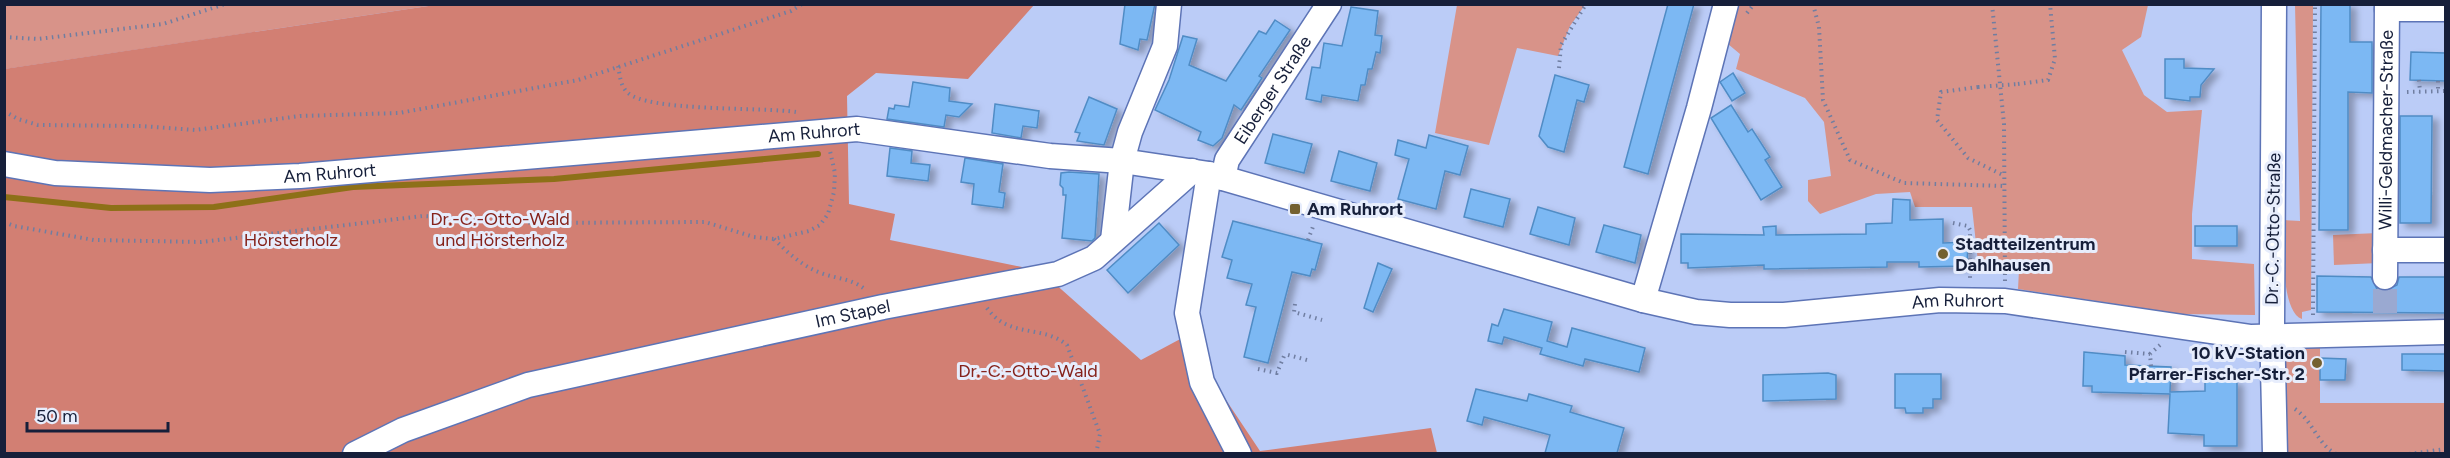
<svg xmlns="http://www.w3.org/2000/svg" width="2450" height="458" font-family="Figtree,sans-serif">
<defs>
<filter id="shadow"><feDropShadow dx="6" dy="4" stdDeviation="3" flood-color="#0004"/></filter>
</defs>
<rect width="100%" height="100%" fill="#bbccf7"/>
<g fill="#d89389">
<path d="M5,4h430v1l-430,64z"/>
<path d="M1457,5h128l-15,21 -12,30 -41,-8 -28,97 -54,-12z"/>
<path d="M1730,5h418l-7,32 -19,13 22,45 23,17 35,-2 -10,104v45l62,5 1,51 -74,-1 -163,-25 1,-19 -40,1 -7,-64h-57l-5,-15 -34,2 -56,20 -12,-13v-21l23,-4 -7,-54 -19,-24 -69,-29 4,-15 -18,-15z"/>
<path d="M2295,5h18l-2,305 -9,2v7c-22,-8 -18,-77 -19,-99l17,1z"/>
<path d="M2378,233l1,30 -45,2 -1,-30z"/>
<path d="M2285,344h35v59h125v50h-158z"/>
</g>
<g fill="#d27f73">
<path d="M435,5h599l-66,74 -92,-6 -29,23 2,108 46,10 -5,26 151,31 -546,114 -150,68h-340l-1,-384z"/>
<path d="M1053,282l88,78 43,-23 76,114 171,-23 6,25 -1066,1 143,-60z"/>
</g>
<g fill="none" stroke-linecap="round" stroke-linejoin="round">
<path stroke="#8d7018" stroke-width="6" d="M4,197l107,11 103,-1 139,-20 201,-8 264,-25"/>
</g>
<g fill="#7bb8f3" stroke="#508cc5" stroke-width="1.5" filter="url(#shadow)">
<path d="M1125,4h30l-8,36 -7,-1 -2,11 -18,-6z"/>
<path d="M1668,4h26l-46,170 -24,-7z"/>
<path d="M2321,4h29v38h22v51l-24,-1v138h-29z"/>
<path d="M1351,7l27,4 -3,24 7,1 -2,17 -4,-1 -4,17h-4l-3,16h-4l-3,16 -36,-6 -1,7 -15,-3 6,-32 8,1 4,-25 18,3z"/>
<path d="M1275,20l15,10 -31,46 3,2 -21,32 -7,-5 -12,33 -9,8 -15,-6 3,-8 -46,-22 14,-30 14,-44 14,3 -8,26 37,16 33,-50 7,3z"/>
<path d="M2411,52l34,1v28l-35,-1z"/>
<path d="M2165,59h19v9l30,1 -13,16 -1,12h-10v4l-25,-3z"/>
<path d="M1733,73l12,20 -13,8 -12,-19z"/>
<path d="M1555,75l34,10 -5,17 -7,-2 -13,52 -16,-5 -9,-11z"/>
<path d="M913,82l37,6 -1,13 23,3 -13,13 -13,-2 -2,12 -57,-8 2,-11 5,1 1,-4 14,2z"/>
<path d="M1089,97l28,12 -13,36 -27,-4 3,-8 -5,-1z"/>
<path d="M995,104l44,7 -2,17 -14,-2 -2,12 -29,-5z"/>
<path d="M1731,105l17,27 4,-3 18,28 -5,3 17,27 -21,13 -50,-82z"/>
<path d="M2400,116h32l-1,107h-31z"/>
<path d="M1273,134l39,10 -8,29 -39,-10z"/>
<path d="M1429,135l39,11 -8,29 -15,-4 -9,38 -38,-10 11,-40 -14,-4 3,-15 28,8z"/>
<path d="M890,148l22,3 -1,12 19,2 -2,16 -41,-5z"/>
<path d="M1339,151l38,12 -7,28 -39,-10z"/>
<path d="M965,158l38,6 -4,28 6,1 -2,15 -31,-4 2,-20 -13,-2z"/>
<path d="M1069,172l30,2 -4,64 -3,3 -30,-3 4,-43h-3v-7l-3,-3 1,-12z"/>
<path d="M1471,189l39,10 -7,28 -39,-10z"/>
<path d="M1893,199l17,1v20l33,-1v24l25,-1 -1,24 -48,1v-5h-32v5l-123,2v-4l-76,3v-5h-7v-29l83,1 -1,-8 13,-1v9l90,-1v-10l26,-1z"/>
<path d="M1538,207l37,11 -6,27 -39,-11z"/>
<path d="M1233,221l89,23 -7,26 -3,-1 -2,7 -18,-4 -24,91 -24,-6 12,-50 -10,-2 6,-21 -25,-6 5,-18 -10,-3z"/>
<path d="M1159,223l20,22 -51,48 -21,-23z"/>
<path d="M1604,225l37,10 -6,28 -39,-11z"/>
<rect x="2195" y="226" width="42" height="20"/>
<path d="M1378,263l14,6 -19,43 -9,-4z"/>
<path d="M2317,276l54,1 6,12 8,2 12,-6 2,-8h46v36l-128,-1z"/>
<path d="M1504,309l48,13 -5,19 20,6 5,-19 73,20 -6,24 -54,-13 -2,7 -43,-12 2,-6 -38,-11 -2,7 -14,-3 4,-17 6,2z"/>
<path d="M2084,352l41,4v9l46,2 -1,25 35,-1v-11l32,1v65h-33v-11l-36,-2 2,-39 -78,-2v-6h-9z"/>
<path d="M2402,354h43v17l-43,-1z"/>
<path d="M2320,358l26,1 -1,21h-25z"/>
<path d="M1828,373l8,2v24l-73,2v-26z"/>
<path d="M1895,374h46v25h-8v9h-10v5h-17l-1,-5h-10z"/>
<path d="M1476,389l51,12 2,-7 43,12 -2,6 54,16 -7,25h-72l5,-18 -66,-18 -2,8 -15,-4z"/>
</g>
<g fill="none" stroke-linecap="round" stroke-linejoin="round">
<path stroke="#9aa9d1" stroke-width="24" stroke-dasharray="24 12" stroke-linecap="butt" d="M2385,313v-36"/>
<g stroke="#5d74b6" stroke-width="27">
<g id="minor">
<path d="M2274,4l-2,320 3,130"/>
<path d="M2387,9h59"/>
<path id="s1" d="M4,164l51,9 155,7 90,-4 557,-47 193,27 72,5 87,13 434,126 53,12 34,3h54l156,-15 65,1 246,36 195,-5"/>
<path d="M1209,174l-22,139 15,69 37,72"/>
<path id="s2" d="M1223,178l4,-18 102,-156"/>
<path d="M1113,240l9,-79 8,-29 35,-86 4,-42"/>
<path d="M2385,250h61"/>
<path id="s3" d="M2385,277l2,-273"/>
<path d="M1643,300l56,-192 27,-104"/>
<path id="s4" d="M355,454l48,-24 125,-45 355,-78 175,-33 36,-16 98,-87"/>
</g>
</g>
<g stroke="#707ea1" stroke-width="4" stroke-dasharray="1.5 4.5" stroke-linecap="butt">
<path d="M1813,4l6,23 4,73 27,60 54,23 101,3"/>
<path d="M1992,4l12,120 1,159"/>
<path d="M1747,13l7,-9"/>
<path d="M4,37l34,2 125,-15 62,-20"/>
<path d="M618,66c2,9 2,19 9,26 18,20 138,15 169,20"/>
<path d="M1559,68l2,-23 25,-41"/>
<path d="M2419,80l1,12"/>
<path d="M2438,81v10"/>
<path d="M2018,84l30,-4 7,-21 -5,-55"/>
<path d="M1978,87l-37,5 -4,28 31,38 37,18"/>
<path d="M2407,92l39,-1"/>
<path d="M4,111l14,8 20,6 103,1 54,4 105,-14 99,-3 179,-33 213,-69 11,-7"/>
<path d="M4,222l10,4 80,14 107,2 222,-26 114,7 168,-1 49,15 20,2 35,-8 11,-6 8,-11 6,-22 1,-19 -5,-22"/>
<path d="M1953,223l15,3 2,4v51"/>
<path d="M774,239c14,14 28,27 47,34 16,6 30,5 45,17"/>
<path d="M1308,240l6,-16"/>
<path d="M1295,304l-1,8 28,8"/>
<path d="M987,308c22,31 55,16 80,37l33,89 -4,20"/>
<path d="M2313,315l2,-311"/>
<path d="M2125,352l25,2"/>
<path d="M2151,366l-1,-12 10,-9"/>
<path d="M1258,369l19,4 7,-17 4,-1 23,6"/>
<path d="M2295,409c18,12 22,35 41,45"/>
<path d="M2409,454l37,-5"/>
</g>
<use href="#minor" stroke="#fff" stroke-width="24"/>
<path stroke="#707ea1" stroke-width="4" stroke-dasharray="1.5 4.5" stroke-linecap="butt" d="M1978,87l40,-3"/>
</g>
<g fill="#746130" stroke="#e7edfc" stroke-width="2">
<rect x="1289" y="203" width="12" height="12" rx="3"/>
<circle cx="1943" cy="254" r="6"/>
<circle cx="2317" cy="363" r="6"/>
</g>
<g text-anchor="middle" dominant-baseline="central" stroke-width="6" stroke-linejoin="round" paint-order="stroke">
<g font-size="18" fill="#161f3a" stroke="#e7edfc">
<text stroke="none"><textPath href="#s2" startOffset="102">Eiberger Straße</textPath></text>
<text stroke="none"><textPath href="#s3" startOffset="147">Willi-Geldmacher-Straße</textPath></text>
<text stroke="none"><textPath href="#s1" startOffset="813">Am Ruhrort</textPath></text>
<text stroke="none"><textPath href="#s1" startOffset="327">Am Ruhrort</textPath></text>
<text transform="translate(2273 229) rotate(-89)">Dr.-C.-Otto-Straße</text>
<text stroke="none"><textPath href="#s1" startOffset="1980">Am Ruhrort</textPath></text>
<text stroke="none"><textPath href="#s4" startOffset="519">Im Stapel</textPath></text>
</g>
<g font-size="18" font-weight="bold" fill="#161f3a" stroke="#e7edfc" text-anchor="start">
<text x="1307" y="209">Am Ruhrort</text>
<text x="1955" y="244">Stadtteilzentrum<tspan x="1955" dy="21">Dahlhausen</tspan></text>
<text x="2305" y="353" text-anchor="end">10 kV-Station<tspan x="2305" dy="21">Pfarrer-Fischer-Str. 2</tspan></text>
</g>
<g font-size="18" fill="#85221b" stroke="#e7edfc">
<text x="500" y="219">Dr.-C.-Otto-Wald<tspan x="500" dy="21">und Hörsterholz</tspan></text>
<text x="291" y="240">Hörsterholz</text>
<text x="1028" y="371">Dr.-C.-Otto-Wald</text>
</g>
</g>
<rect width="2450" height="458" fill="none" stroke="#161f3a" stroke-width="12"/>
<path d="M27 422v9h141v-9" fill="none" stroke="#161f3a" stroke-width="3"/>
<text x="36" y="422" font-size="18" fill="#161f3a" stroke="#e7edfc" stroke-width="4.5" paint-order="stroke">50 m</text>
</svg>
